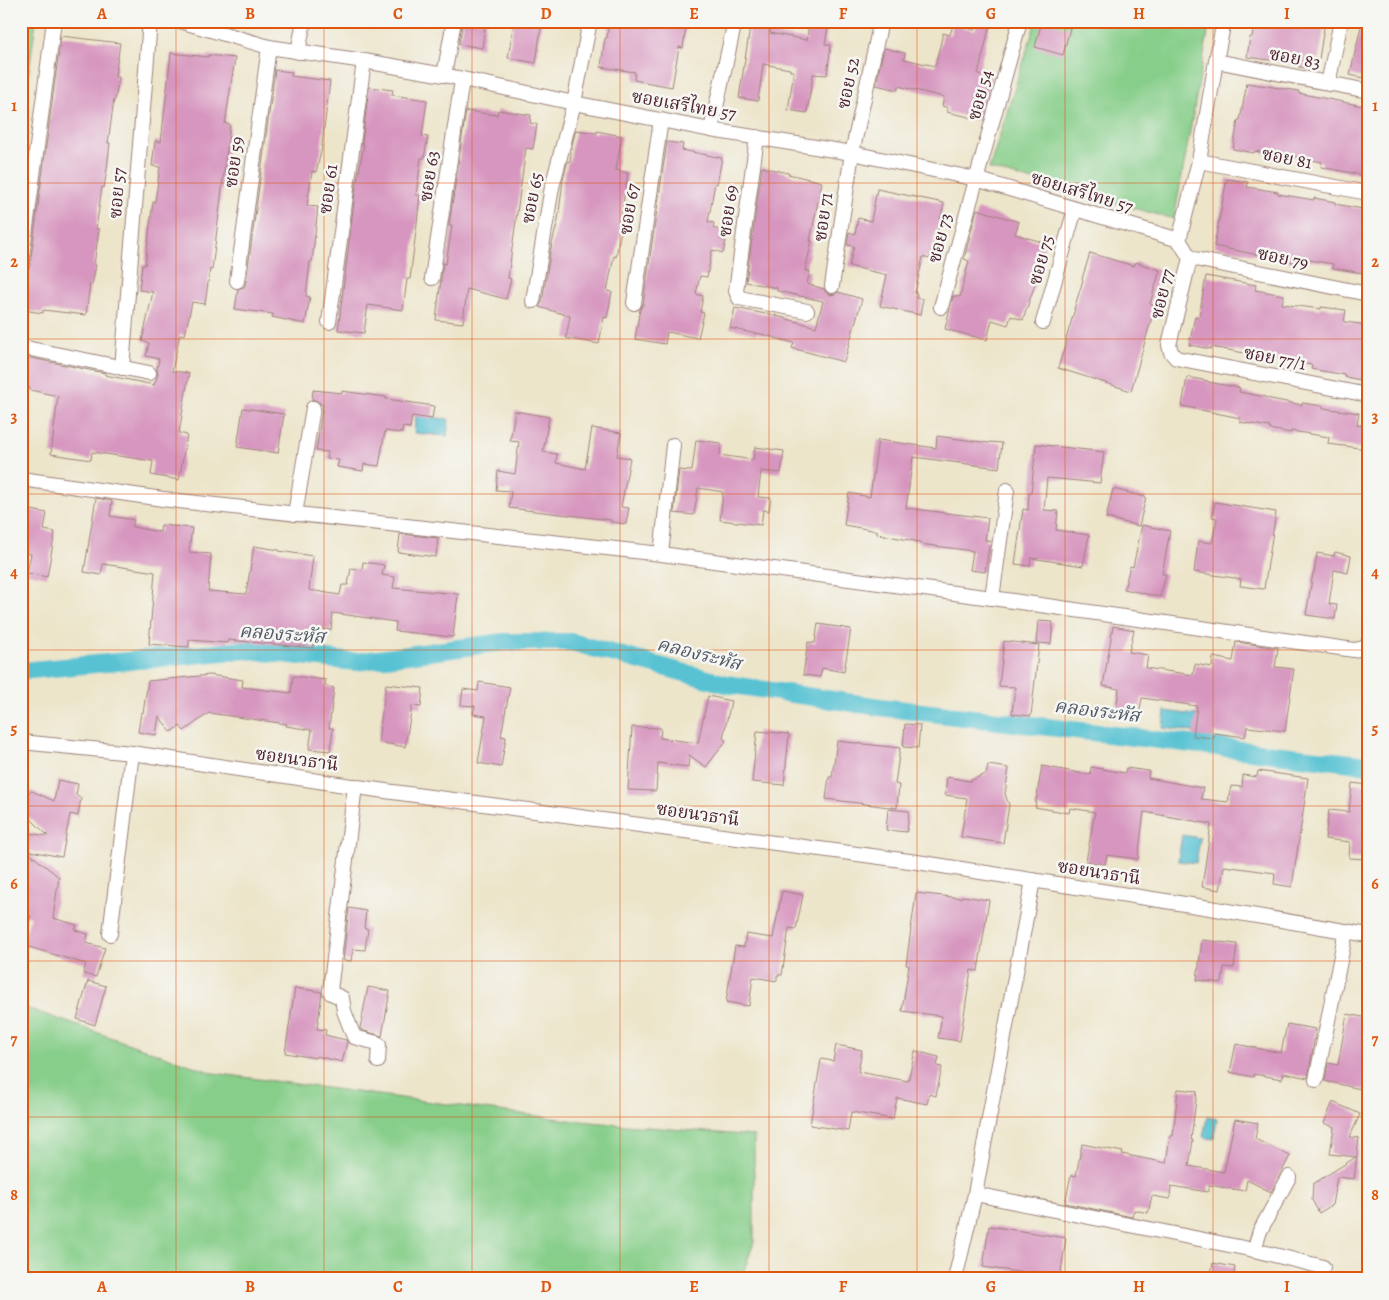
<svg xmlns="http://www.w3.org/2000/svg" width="1389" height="1300" font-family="Alegreya,'Noto Serif Thai',serif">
<rect width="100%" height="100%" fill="#f6f6f2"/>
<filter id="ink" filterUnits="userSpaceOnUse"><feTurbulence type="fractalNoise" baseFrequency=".02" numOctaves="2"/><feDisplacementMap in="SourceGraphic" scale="10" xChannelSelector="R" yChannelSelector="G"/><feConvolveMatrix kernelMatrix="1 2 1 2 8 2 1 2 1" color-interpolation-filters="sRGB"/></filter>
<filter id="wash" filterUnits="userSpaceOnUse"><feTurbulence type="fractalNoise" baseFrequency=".0096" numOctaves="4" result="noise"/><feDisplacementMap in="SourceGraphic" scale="20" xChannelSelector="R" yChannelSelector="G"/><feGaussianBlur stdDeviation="1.12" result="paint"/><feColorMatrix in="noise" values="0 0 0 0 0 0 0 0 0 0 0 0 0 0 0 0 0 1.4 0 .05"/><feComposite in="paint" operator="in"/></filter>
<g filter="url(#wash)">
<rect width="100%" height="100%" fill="#ede5ca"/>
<g fill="#86ce89" stroke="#68765a">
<path d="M21,21h15l-15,108z"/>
<path d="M1036,21h174l-36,198 -185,-50z"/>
<path d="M21,1006l192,67 354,47 187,16v106l-13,37h-720z"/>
</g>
<g fill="#58c2d3" stroke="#51707f">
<path d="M416,416l33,3 -2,17 -33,-3z"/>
<path d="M1165,711l37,5 -2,17 -37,-5z"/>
<path d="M1182,835l18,3 -4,25 -18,-2z"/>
<path d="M1207,1117l10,2 -3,20 -11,-2z"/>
</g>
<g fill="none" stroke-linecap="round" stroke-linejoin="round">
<path stroke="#58c2d3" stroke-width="18" d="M21,671l224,-21 111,12 147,-20h68l155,42 154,23 488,58"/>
</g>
<g id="blocks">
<g fill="#d796bf">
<path d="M463,21h23l-4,27 -23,-4z"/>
<path d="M514,21h28l-6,42 -28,-5z"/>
<path d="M609,21h78l-4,27 -4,-1 -7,40 -38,-7 1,-8 -34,-5 4,-29h2z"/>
<path d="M751,21h21l-2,12 37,7 2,-19h20l-4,23 6,1 -4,30 -14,-1 -6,39 -19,-3 6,-39h-4v-2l-27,-5 -5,37 -19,-3z"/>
<path d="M977,21h14l-13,53 14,3 -10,43 -35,-8 1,-4 -6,-2 2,-9 -46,-11v4l-22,-5 8,-37 21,5 -1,6 31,7 8,-33 7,2 3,-10 22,5z"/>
<path d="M1042,21l28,7 -7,27 -28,-8z"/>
<path d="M1255,21h70l-6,38 -6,-1 -2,11 -12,-2v-3l-52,-7 3,-20h2z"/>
<path d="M1362,22l6,1v56l-18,-4z"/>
<path d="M61,36l59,7 -5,34h4l-4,23h-1l-6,43h2l-3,26 -3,19 -2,-1 -6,42h3l-5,36h2l-4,20 -2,-1 -4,31 -43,-5v3l-21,-3 5,-35 -5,-1v-2l6,-2 2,-5z"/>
<path d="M171,53l37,4v-2l27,3 -10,66h5l-18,146 -2,-1 -5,35 -13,-2 -7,33 -5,-1 -8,37 17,2 -10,60 8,2 -8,45 -28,-5 2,-14 -61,-9 -1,8 -40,-6 7,-58 -28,-6v-2l-9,-2v-30l73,15 11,2v2l49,10 4,-11 -1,-5 2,-10 -13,-3 3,-13 -7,-2 11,-49 -14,-2 3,-25h3l8,-63h2l5,-35 -8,-1 3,-25 6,1z"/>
<path d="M275,70l17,2 -1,4 39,5 -9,71 -5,20 -4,-1 -5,35 11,1 -6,55h-2l-4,34 4,1 -5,27 -33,-7 1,-3 -38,-5 3,-20 6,-2 2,-5z"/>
<path d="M1247,83l52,8 -1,2 70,14v69l-47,-9 1,-5 -43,-9 -1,3 -23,-5 -1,2 -21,-4 5,-29h2z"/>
<path d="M369,87l24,3 -1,5 35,5 -5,36 6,1 -4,21h-3l-5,37h4l-3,28 -7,56h-3l-4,31 -35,-5 -4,28 -26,-3 18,-144 8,-42h-2z"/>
<path d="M498,110l33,5 -1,8 7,1 -4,25 -7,-1 -18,130 3,1 -5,20 -39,-10 -4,34 -27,-3 7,-57 3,1 6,-38h-3l17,-115 31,4z"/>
<path d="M576,130l21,3v-2l25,5 -6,34 12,3 -9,57h2l-5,27 -2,-1 -7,35 5,1 -5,26 -3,-1 -5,27 -33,-6 4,-22 -31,-9 3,-5 9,-54 7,-28 5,-40 5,-19 2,1 2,-17z"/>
<path d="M667,142l16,2 -1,6 40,8 -5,26 -2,-1 -7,39 6,1 -1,5 9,3 -2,8 6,2 -3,12 -11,-3 -5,27 -7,-1 -4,18 7,2 -3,16 4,1 -6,25 -31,-6 -2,12 -30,-5 5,-30 3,-5z"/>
<path d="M762,167l26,6v1l34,8 -12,59h2l-7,30h5l-3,13 17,5 2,3 4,3 5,-1 3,-2 24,7 -18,63 -52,-14 2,-5 -37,-10 -1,1 -26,-6 5,-20 31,6v-1l50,14 7,-26 -46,-10v-3l-31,-6z"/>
<path d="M1227,179l21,3 -1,5 31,5v2l36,6v-2l21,4v2l33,6v64l-35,-6v-4l-35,-6v5l-84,-17z"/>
<path d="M877,189l67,14 -6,27h-2l-6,29 -7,-2 -8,36 2,1 -1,4 7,1 -3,16 -40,-9 7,-31 -38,-9 5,-20 -7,-1 2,-13 6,2 3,-16 13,3z"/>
<path d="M977,209l42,13 -4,12 30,9 -10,31 3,1 -15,45 -12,-4 -3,9 -16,-5 -5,20 -42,-11 8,-33 7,1 9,-36 -5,-2z"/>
<path d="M1090,253l44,13 1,-4 25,8 -10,34 5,2 -24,85 -73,-23 9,-28 -1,-1 9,-30h-1l9,-29 -1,-1z"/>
<path d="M1206,276l50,9 -1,5 29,5 -2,9 39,5v-2l25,3 -2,12 24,3v44l-2,12 -21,-4v-2l-34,-6 1,-4 -101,-18v2l-22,-4 6,-29 4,1z"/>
<path d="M1187,377l21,4v1l32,6 -1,4 27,5v1l36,7v-2l21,3v2l36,5 -2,12 11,1v23l-40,-5 1,-7 -38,-6v2l-22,-4 1,-2 -30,-5v-4l-58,-12z"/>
<path d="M313,390l29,3v-2l44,6v2l48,7 -2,13 -20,-3 -2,12 -7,-1 -1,6 -17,-2 -6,35 -15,-2 -1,7 -26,-4 2,-7 -12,-1 1,-7 -12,-1 7,-46 -2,-1 -6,-4h-3z"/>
<path d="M243,408l41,6 -6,39 -41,-6z"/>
<path d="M515,411l34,6 -6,35 14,2 -1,9 29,6 7,-41 29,5 -4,23 13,2 -9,49 8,1 -3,16 -15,-2v-2l-102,-12 2,-17 -15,-1 2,-19 17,3 4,-32 -9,-1z"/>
<path d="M937,436l52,7v-1l13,1 -3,25 -86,-11 -7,51 82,10 -3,22 5,1 -5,31 -15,-2 3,-19 -53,-7v-2l-43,-8v-3l-33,-6 5,-32 21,4 8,-57 58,8z"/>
<path d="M696,440l25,3 -1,12 33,5 2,-13 29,4 -3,22 -20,-2 -3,26 13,1 -2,13 -6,-1 -2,15 -41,-5 3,-28 -25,-4 -4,27 -20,-2 5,-43 13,1z"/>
<path d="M1036,444l68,8 -4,31 -53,-5 -3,32 14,1 -2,19 33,5 -6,31 -52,-8 -1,8 -15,-2 8,-55 5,1 1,-17h2z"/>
<path d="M1113,489l33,8 -7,29 -33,-8z"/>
<path d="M96,498l16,3 -2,15 24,4 -2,7 28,5 1,-7 31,3 -3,24 22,2 -3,37 38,3 8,-48 25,4v1l34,5 -4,34 31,5 2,-10h6l3,-17 11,2 1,-8 21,3 -2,10 13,2 -2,11 65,6 -5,43 -58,-6 1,-9 -63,-9 -2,17 -16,-2 -2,20 -85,-8v3l-39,-3v7l-40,-3 6,-72 -52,-8 -2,11 -17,-3z"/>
<path d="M1215,502l61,10 -12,77 -24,-3 1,-7 -47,-7 4,-31 14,2 5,-25 -5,-1z"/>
<path d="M21,508l26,5 -3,17 11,2 -8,45 -20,-4 4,-19 -10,-2z"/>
<path d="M1142,525l28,6 -8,43h4l-6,23 -36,-8 6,-23 3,1z"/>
<path d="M400,534l38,4 -2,19 -38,-5z"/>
<path d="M1335,552l16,4 -3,17 -14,-3 -5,34 8,1 -2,14 -29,-4 7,-42h1l3,-20 17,3z"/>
<path d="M1038,621l15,1 -2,22 -15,-1z"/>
<path d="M818,624l33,5 -7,43 -22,-4 -2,9 -17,-2 5,-33 7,1z"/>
<path d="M1113,626l21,4 -5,22 19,3 -2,13 47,7 2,-11 17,3 1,-10 20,4 3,-19 42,6 -3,19 19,2 -9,62 -38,-4 -2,10 -31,-4v5l-21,-2 4,-30 -55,-8 -4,23 -23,-4 4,-28 -16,-3z"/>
<path d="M1004,641l35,4 -8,71 -19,-2 3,-27 -16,-1z"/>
<path d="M210,675l33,5 -1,7 49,6 2,-17 33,4 -1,6 9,2 -5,40h4l-3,23 -21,-2 3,-19 -26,-4 1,-2 -78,-11 -25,18 -4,-5 -9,6 -12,-16 -3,19 -18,-3 3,-19h2l5,-32z"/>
<path d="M479,682l31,5 -9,49 5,1 -5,30 -23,-4 8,-47 -13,-2 2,-8 -14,-1 2,-16 15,2z"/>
<path d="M386,684l37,4 -2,19 -9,-1 -7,41 -27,-5z"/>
<path d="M708,696l23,5 -8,37 3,3 -20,26 -17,-12 -1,12 -30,-4 -2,28 -28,-1 4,-63 29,1 -1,10 38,5z"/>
<path d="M905,724l15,1 -2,23 -15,-1z"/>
<path d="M757,731l32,3 -5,51 -32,-3z"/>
<path d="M837,741l63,7 -5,36 4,1 -2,23 -71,-9 3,-22h3z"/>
<path d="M988,765l21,3 -4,26 4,11 -6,38 -42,-6 6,-39 -22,-3 2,-18 22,4 17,-7z"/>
<path d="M1042,766l48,9 1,-8 34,6 1,-5 23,3 -1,7 55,10 -2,11 27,3 3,-16 11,1 1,-12 14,2 1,-6 50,7 -16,109 -18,-3 1,-11 -51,-7 -4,24 -18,-3 9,-63 -67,-12 -6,47 -31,-4 -2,9 -19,-3 9,-49 -25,-4 -1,5 -34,-6z"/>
<path d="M58,780l20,4 -2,11 5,3 -3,18 -8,-2 -8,43 -37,-7 34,27 -6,41 24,7 -2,5 13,4 -2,9 19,5 -9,29 -13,-3 3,-10 -64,-19 9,-29 -10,-1v-83l27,4 -27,-27v-12l4,-3 7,-3 22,10z"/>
<path d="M1352,783l16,2v74l-19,-1 1,-16 -25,-3 4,-29 20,2z"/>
<path d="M888,809l21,2 -2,21 -21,-2z"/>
<path d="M782,891l21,4 -7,34 -7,-1 -7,47h-5v6l-24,-4 -4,29 -23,-4 9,-56 9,1 2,-13 27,4z"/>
<path d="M916,893l45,5 1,-2 27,4 -11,71 -7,-1 -11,71 -22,-3 4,-22 -40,-5 7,-46h-3z"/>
<path d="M349,908l17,3 -2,17 4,1 -3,21 -12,-1 -2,12 -8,-1z"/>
<path d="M1202,940l35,4 -3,24 -10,-1 -2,16 -25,-3z"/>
<path d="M88,981l18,5 -11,39 -18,-6z"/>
<path d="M368,987l22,4 -8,45 -21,-6 -1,-2z"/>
<path d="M295,988l27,4 -5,37 9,1 -1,5 21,5 1,2 -5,20 -26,-6v2l-31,-5z"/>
<path d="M1347,1014l21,4v58l-3,14 -40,-9 3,-18 10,2z"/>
<path d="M1287,1024l29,5 -8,49 -24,-5 -2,6 -28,-5 -1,3 -23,-5 6,-28 45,9z"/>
<path d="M836,1045l26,5 -4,22 50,9 7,-30 24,6 -2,9 5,1 -6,29 -7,-2 -2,10 -30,-6 -4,21 -42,-7 -3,19 -38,-6 11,-66 12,2z"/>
<path d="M1178,1089l19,2 -6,49h2l-4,26 35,6 11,-53 23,4 -3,16 35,17 -19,36 -24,-12 -2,11 -36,-6 -1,7 -37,-6 -1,13 -18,-3 -4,17 -14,-3 -2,7 -67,-14 6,-28 5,1 6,-32 41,8 -1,2 44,9 4,-27h3z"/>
<path d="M1333,1102l27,12 -10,23 9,1 -5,41 -17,-2 -5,28 -13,8 -7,-13 1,-16 43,-27 -26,-3 4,-27 -10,-4z"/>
<path d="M989,1226l77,12 -6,40 -77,-11z"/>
<path d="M1213,1263l22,4 -2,12h-23z"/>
</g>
</g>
</g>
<g filter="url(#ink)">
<use href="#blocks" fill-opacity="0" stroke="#9c827a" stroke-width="1"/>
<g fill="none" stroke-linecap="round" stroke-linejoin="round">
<g stroke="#9c827a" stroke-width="16">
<g id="minor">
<path d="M180,21l89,26 95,14 80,14 130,28 137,27 141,23 124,26 203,61"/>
<path d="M298,52l6,-31"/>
<path d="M1216,61l152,30"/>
<path d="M444,75l10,-54"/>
<path d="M1328,84l13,-63"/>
<path d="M711,130l24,-109"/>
<path d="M757,137l-21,154 3,7 68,13"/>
<path d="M1199,161l169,32"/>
<path d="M1179,240l11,18 -21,87 2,7 5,6 192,37"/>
<path d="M1179,240l20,-79 17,-100 8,-40"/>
<path d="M1190,258l178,36"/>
<path d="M21,264l33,-243"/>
<path d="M432,278l30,-198"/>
<path d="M237,281l32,-234"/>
<path d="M832,286l20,-133 29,-132"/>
<path d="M533,301l19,-114 22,-84 16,-82"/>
<path d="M634,303l27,-183"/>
<path d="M941,307l79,-286"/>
<path d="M329,322l35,-261"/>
<path d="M1043,322l32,-113"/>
<path d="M21,347l128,26"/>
<path d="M122,368l28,-347"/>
<path d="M21,479l149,21 491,54 331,44 362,52 10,-2 4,-4"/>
<path d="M295,514l18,-106"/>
<path d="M661,554l12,-109"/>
<path d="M992,598l15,-108"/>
<path d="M21,742l111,11 246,37 539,72 293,46 158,27"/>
<path d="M355,786l-25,205 1,2 11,5 2,13 10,26 23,6 2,2 -1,16"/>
<path d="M110,934l22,-181"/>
<path d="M1316,1080l30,-149"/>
<path d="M975,1194l279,56 6,-19 29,-54"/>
<path d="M1254,1250l69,17"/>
<path d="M955,1279l20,-85 58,-314"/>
</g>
</g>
<use href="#minor" stroke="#fff" stroke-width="14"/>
</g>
</g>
<path fill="none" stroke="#e0560e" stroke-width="1" stroke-opacity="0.55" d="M176,21v1258M324,21v1258M472,21v1258M620,21v1258M769,21v1258M917,21v1258M1065,21v1258M1213,21v1258M21,183h1347M21,339h1347M21,494h1347M21,650h1347M21,806h1347M21,961h1347M21,1117h1347"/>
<g text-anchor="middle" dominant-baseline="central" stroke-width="5" stroke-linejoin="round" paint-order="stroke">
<g font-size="18" fill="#4a1f2b" stroke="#f6f6f2">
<text transform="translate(1295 58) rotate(11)">ซอย 83</text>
<text transform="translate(848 83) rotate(-78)">ซอย 52</text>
<text transform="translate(980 95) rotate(-74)">ซอย 54</text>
<text transform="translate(684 105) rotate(10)">ซอยเสรีไทย 57</text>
<text transform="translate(1287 158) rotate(11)">ซอย 81</text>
<text transform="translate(234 162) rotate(-82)">ซอย 59</text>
<text transform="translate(429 176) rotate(-81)">ซอย 63</text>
<text transform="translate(328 189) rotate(-82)">ซอย 61</text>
<text transform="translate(1082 192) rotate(17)">ซอยเสรีไทย 57</text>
<text transform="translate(117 193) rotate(-85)">ซอย 57</text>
<text transform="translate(532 198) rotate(-79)">ซอย 65</text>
<text transform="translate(629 209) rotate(-81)">ซอย 67</text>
<text transform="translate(728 211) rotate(-82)">ซอย 69</text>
<text transform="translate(823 217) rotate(-82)">ซอย 71</text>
<text transform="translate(940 238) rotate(-75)">ซอย 73</text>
<text transform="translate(1283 258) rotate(12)">ซอย 79</text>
<text transform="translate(1041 260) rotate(-74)">ซอย 75</text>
<text transform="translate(1162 294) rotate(-76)">ซอย 77</text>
<text transform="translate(1275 358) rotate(11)">ซอย 77/1</text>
<text transform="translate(297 759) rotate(8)">ซอยนวธานี</text>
<text transform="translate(698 814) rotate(8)">ซอยนวธานี</text>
<text transform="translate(1099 872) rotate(9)">ซอยนวธานี</text>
</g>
<g font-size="19" font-style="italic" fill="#4f5866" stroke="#f6f6f2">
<text transform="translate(282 634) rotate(4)">คลองระหัส</text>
<text transform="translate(699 654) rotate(14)">คลองระหัส</text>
<text transform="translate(1097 711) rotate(7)">คลองระหัส</text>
</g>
</g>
<rect width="1389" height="1300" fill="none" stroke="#f6f6f2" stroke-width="55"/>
<rect x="28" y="28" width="1334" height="1244" fill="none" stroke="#e0560e" stroke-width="2"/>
<g font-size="16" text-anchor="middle" font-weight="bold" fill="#e0560e">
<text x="102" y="19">A</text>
<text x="250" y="19">B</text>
<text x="398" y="19">C</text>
<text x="546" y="19">D</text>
<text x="694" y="19">E</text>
<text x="843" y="19">F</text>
<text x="991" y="19">G</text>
<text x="1139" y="19">H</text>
<text x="1287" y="19">I</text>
<text x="14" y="111">1</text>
<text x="1375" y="111">1</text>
<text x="14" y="267">2</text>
<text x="1375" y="267">2</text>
<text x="14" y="422">3</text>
<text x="1375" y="422">3</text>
<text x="14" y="578">4</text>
<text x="1375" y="578">4</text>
<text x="14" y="734">5</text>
<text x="1375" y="734">5</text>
<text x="14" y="889">6</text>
<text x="1375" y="889">6</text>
<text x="14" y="1045">7</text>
<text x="1375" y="1045">7</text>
<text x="14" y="1200">8</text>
<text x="1375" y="1200">8</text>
<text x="102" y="1292">A</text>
<text x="250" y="1292">B</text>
<text x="398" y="1292">C</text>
<text x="546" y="1292">D</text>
<text x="694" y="1292">E</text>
<text x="843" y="1292">F</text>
<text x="991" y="1292">G</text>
<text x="1139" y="1292">H</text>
<text x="1287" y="1292">I</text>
</g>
</svg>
